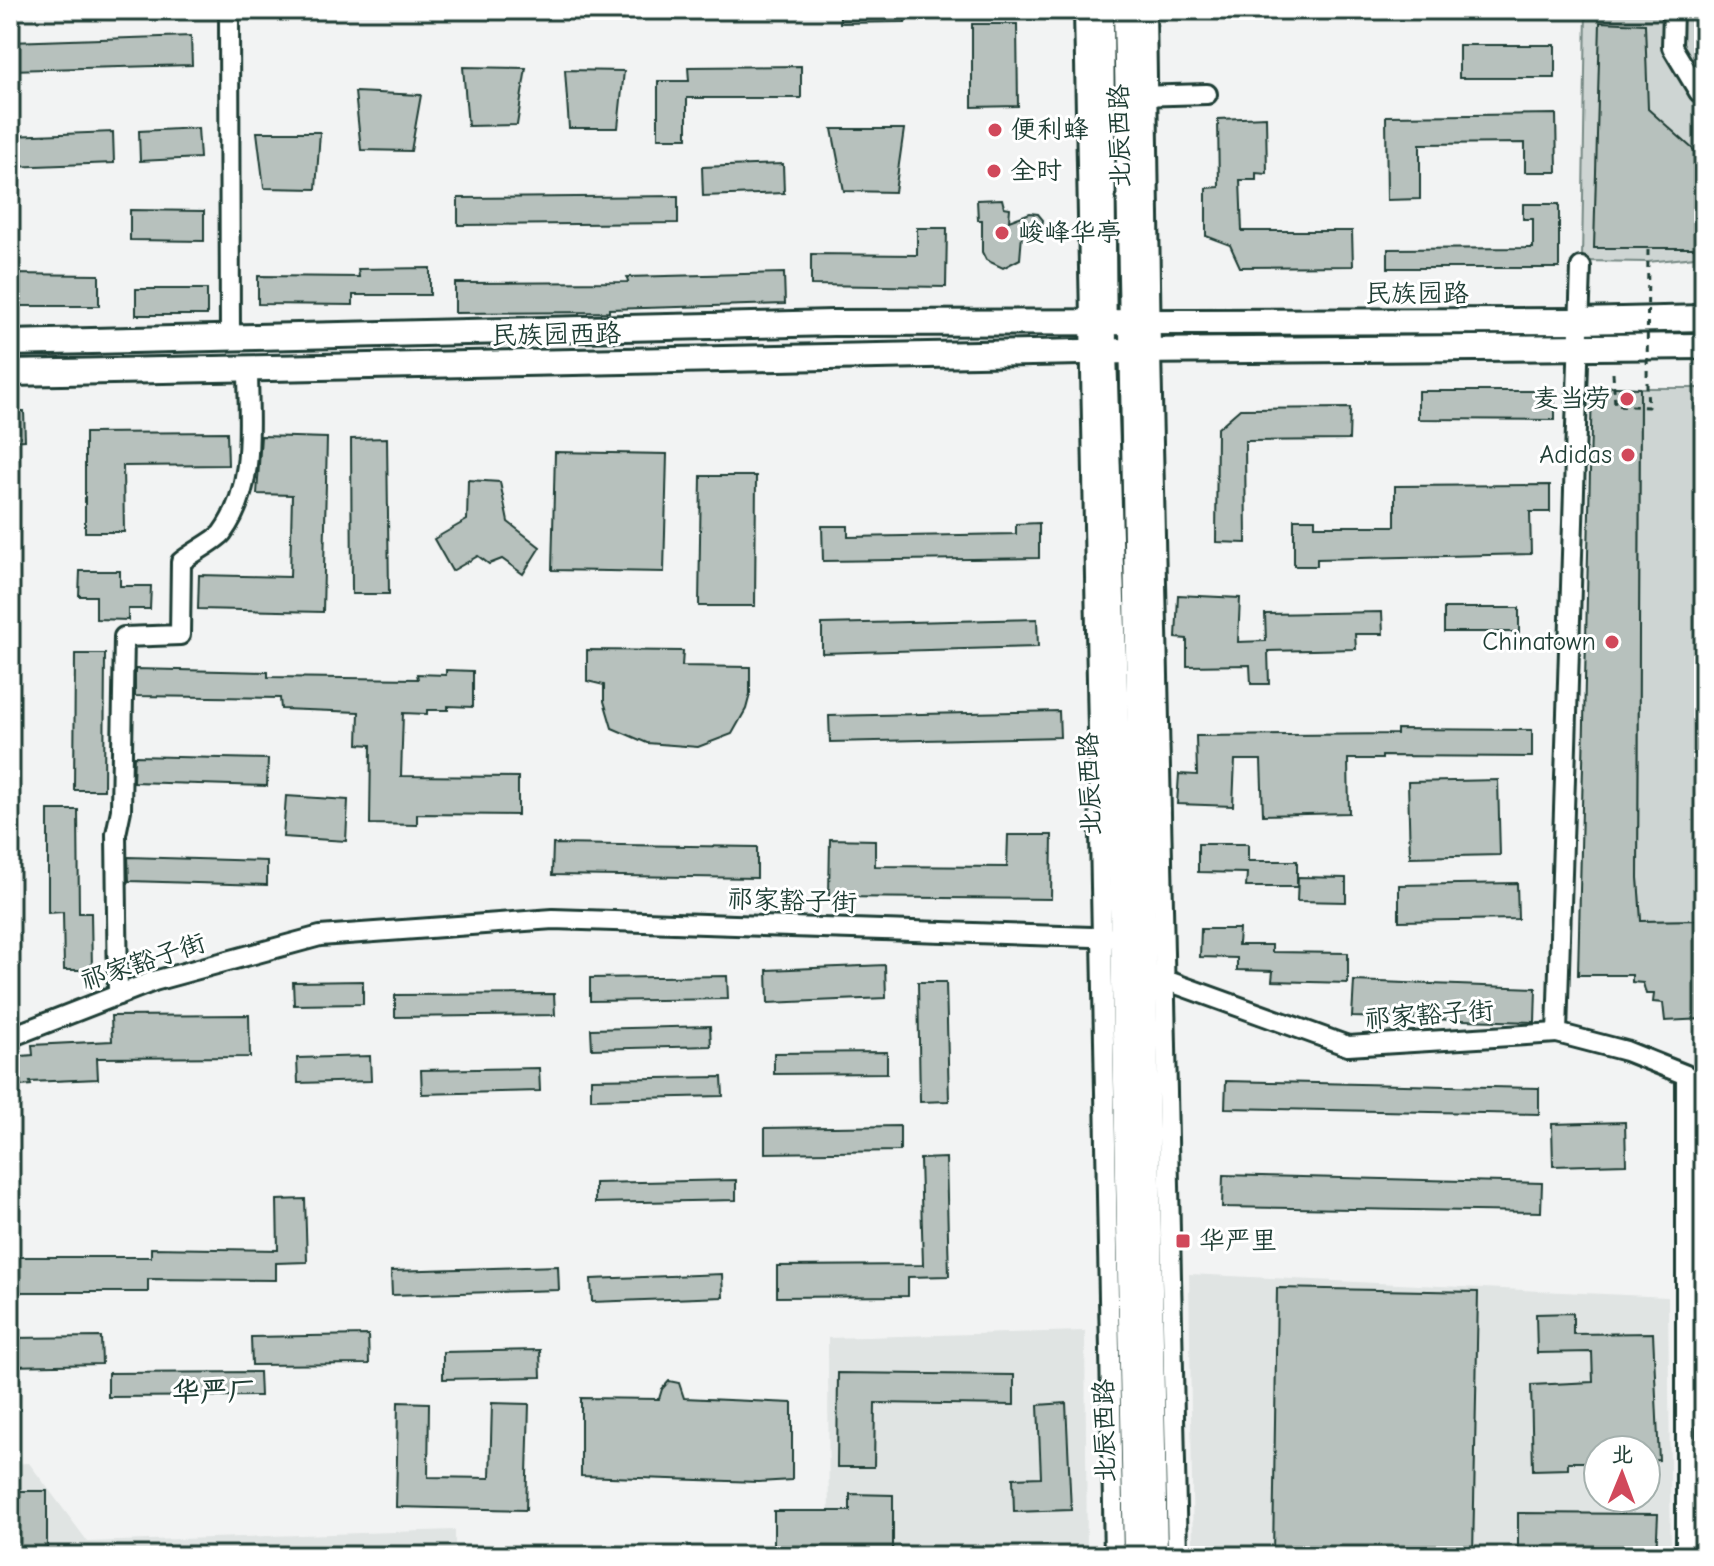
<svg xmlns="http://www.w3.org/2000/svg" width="1714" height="1566" font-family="'Comic Neue','LXGW WenKai TC',sans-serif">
<rect width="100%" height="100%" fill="#f2f3f3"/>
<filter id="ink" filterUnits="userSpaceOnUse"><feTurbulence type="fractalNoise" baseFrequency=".0125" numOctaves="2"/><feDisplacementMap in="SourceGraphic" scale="16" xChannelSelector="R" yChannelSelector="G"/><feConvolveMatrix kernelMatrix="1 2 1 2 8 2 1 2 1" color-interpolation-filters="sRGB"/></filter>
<g filter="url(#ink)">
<g fill="#e0e4e3" fill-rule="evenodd">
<path d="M1189,1274l479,23 3,259h-478zM1598,1450h48v48h-48z"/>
<path d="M1085,1331l2,225h-258l-1,-218z"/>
<path d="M29,1463l59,79 367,-12v26h-445v-92z"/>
</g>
<g fill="#ced5d3" stroke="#768984" stroke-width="2">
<path d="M1586,10h118v246l-56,6 -66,-1z"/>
<path d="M1640,388h64v532l-63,1 -3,-43z"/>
</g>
<g fill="#b7c1bd" stroke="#1f3d34" stroke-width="2">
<path d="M840,10h65v12l-65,1z"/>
<path d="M1600,22l45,2 3,85 56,50v89h-110z"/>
<path d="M972,24h45l1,82 -46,1z"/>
<path d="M191,36l1,29 -182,5v-28z"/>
<rect x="1459" y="45" width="96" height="33"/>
<path d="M801,66v32h-114v40h-29v-57h31l-1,-14z"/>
<path d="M463,67l63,1 -9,57 -49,1z"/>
<path d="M565,70l59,1 -6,57h-49z"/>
<path d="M355,92l66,3 -10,56 -50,-1z"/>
<path d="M1556,114l1,58h-32v-29l-105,1v55l-33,1 -1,-84z"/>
<path d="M1266,117l1,57 -11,-1v7h-16l2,51h110l1,35 -113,1 -10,-22 -24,-9v-48l13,-1 -1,-68z"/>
<path d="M198,128l2,30 -60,3 -1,-30z"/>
<path d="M832,129h72l-9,63 -51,-1z"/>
<path d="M113,132l1,31 -104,4v-31z"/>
<path d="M257,132h63l-4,57 -52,-1z"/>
<path d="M783,164l1,29 -81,3 -1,-29z"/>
<path d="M678,196v27l-220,2v-27z"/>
<path d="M1002,199l2,8 6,1 -1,13 21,-8 8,1 5,6 -1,8 -3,6 -17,1 -2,24 -17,9 -17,-8 -4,-8v-32h-4l-1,-20z"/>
<path d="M1523,204h36v64h-171v-19l145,-1v-29h-10z"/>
<path d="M130,210l74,1v30l-74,-1z"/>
<path d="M917,228h30l-1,59 -135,-2v-31l106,1z"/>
<path d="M430,268v27h-77v10l-95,-1v-28l101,1 -1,-8z"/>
<path d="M784,273l1,31 -176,5v3l-154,1v-30l173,-1 -1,-5z"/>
<path d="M10,274l89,1v31h-89z"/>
<rect x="136" y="289" width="71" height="26"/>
<path d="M1592,386l48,2 -2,490 3,43 63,-1v99l-39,2 -2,-18 -10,-1 1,-8h-8l-3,-11 -11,-1v-7h-54z"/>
<path d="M1418,391h137v29l-137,-1z"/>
<path d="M1350,408l-1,32 -104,1 1,102 -30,-1 1,-113 23,-20z"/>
<path d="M10,411h14l1,29 -15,1z"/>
<path d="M227,432l1,33 -105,1 1,66h-39v-99z"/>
<path d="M261,436l66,2 -4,174 -125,-3 1,-34 91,2 2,-82 -35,-1z"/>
<path d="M387,438l2,156h-37l-1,-155z"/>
<path d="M555,452l112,2 -3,118 -112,-2z"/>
<path d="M701,476h55l-1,130h-56z"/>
<path d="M468,480l32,2 8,40 32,25 -17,27 -21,-15 -13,5 -11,-8 -26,15 -18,-32 33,-19z"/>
<path d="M1550,485v27h-20l1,42 -214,5v7h-23v-47h21v7h80v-40z"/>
<path d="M1039,523v35l-216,3 -1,-35h26v11l168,-3v-10z"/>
<path d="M80,571h40v15h31l-1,23h-22v11l-32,-1v-23h-17z"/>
<path d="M1178,595l62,3 -2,44 28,-1 -1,-27 117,-2 1,22h-28l1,15 -88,2 1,33h-18l-1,-19 -63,1v-27l-11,-1z"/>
<rect x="1444" y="608" width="75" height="24"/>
<path d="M1037,619l1,28 -216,6v-29z"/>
<path d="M587,650l96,1 -1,15 68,1v27l-4,15 -14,25 -34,13 -51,-4 -35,-15 -8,-27v-16l-17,-4z"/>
<path d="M75,654h30l-1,136h-30z"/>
<path d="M135,669l133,3v5l150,2 -1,-5 29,1v-5l27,1v36l-25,-1v4h-21v4l-24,-1 -2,63 117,1v38l-101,-1v11l-47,-1 1,-79 -13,-1 1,-32 -78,-3 -1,-11 -145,-2z"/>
<path d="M1059,711l1,26 -230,5 -1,-26z"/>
<path d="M1397,729l135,1v27l-150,-1v3h-34l1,54 -86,2 -2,-55h-26l-2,46 -56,-2 2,-30 18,1 -1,-39 201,-2z"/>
<path d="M134,756l134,3 -1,27 -134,-4z"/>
<path d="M1498,780l2,75 -90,2 -2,-75z"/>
<path d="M286,796l62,4 -2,41 -63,-4z"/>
<path d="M48,810h30l1,103h12l1,57h-28l-1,-58 -15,1z"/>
<path d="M1008,835h44l-1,64 -222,-2 1,-58 45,1v26l132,1z"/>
<path d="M553,844l204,3v31l-205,-3z"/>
<path d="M1198,844h50v17h49v26h-51l1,-14 -49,-1z"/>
<path d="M128,857l139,4v24l-138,-4z"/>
<path d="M1298,877l48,1v24l-49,-1z"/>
<path d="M1517,883l1,36 -119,2v-36z"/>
<path d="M1201,929h38l-1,16h34v7l76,1v30l-76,-2 1,-10 -36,-1v-12l-37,-1z"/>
<path d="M885,965l1,33 -118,5 -1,-33z"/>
<path d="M727,976l1,23 -138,2v-23z"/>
<path d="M363,981v23l-69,1 -1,-23z"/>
<path d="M1354,981l182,7 -1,34 -183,-5z"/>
<path d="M918,982h28l3,119 -29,1z"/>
<path d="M554,994l1,21 -160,2v-22z"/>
<path d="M249,1015l1,42 -153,1 1,21 -68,3 1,3 -21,2v-30l23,-2 -1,-10 80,-4 -1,-25z"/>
<path d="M710,1026l1,20 -119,3 -1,-20z"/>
<path d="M887,1052v21l-113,1v-21z"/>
<path d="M370,1056l1,25 -73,2 -1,-25z"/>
<path d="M539,1068l1,23 -118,3 -1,-24z"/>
<path d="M722,1077l1,19 -132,3v-20z"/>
<path d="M1226,1081l313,7v26l-314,-6z"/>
<path d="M1625,1122l1,42 -73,2 -1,-42z"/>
<path d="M900,1126v25l-135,2v-25z"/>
<path d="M946,1158l3,118 -41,1v19l-131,1v-31l146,-1 -3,-106z"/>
<path d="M1223,1175l319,8 -1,29 -319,-5z"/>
<path d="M736,1180v20l-141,3v-20z"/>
<path d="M305,1199l2,63 -31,1v17l-128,-1v13h-138v-35h141v-9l127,2 -1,-50z"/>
<path d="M558,1266l1,24 -167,5 -1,-24z"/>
<path d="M722,1274l1,23 -131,5 -1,-23z"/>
<path d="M1277,1288l201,4 -5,264h-200z"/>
<path d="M1573,1313v21l80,-1 6,127 -13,1v-11h-48v12h-30v7l-35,1 -2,-85 62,-3 -1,-30 -55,1 -1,-39z"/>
<path d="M368,1335l1,29 -117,1 -1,-28z"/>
<path d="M101,1337l1,27 -92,2v-28z"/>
<path d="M540,1350l1,27 -98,2v-27z"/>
<path d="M259,1372l1,24 -152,1v-24z"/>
<path d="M838,1373l176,2v30l-139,-2 -1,64h-37z"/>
<path d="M669,1381l10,2 5,15 108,5v77l-34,2 -177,-6v-78l78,1 3,-10z"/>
<path d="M398,1402l31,1 -1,74 62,1 2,-75 37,1 -3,106 -130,-3z"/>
<path d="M1066,1403l5,107 -57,2 -1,-34 28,-1 -3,-72z"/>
<rect x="10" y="1491" width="37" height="65"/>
<path d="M850,1494l43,1v61h-119v-45h76z"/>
<path d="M1518,1513l140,1 -2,42h-138z"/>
</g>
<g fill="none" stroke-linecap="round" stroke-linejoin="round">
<g stroke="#1f3d34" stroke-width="24">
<g id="minor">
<path d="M229,10l1,329"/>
<path d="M1084,10l30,1546"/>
<path d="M1146,10l5,341 26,1205"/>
<path d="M1673,10l-1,37 27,45 5,1"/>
<path d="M1137,96l70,-2"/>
<path d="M1581,267l-24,766 69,18 60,24v481"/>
<path d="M118,995l-2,-161 5,-24 3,-173 56,-2 1,-73c9,-8 36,-22 41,-29 35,-48 26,-109 26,-165"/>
<path d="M10,1037l144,-56 166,-45 233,-17 570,19 20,34 205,74 209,-13"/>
</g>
</g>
<g stroke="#1f3d34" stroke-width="30">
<g id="major">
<path d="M1101,10l3,342 19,586 13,618"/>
<path d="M1126,10l29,1546"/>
<path d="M10,343l823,-20 747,-2 124,-3"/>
<path d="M10,373l1121,-22 573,-5"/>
</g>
</g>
<path stroke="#1f3d34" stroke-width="3" stroke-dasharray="6 6" stroke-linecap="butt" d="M1613,373l2,32 33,2 -1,-19"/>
<use href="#minor" stroke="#fff" stroke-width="18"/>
<use href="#major" stroke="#fff" stroke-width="24"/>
<path stroke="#1f3d34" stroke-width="3" stroke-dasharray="6 6" stroke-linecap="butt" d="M1647,388l1,-140"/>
</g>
</g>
<g fill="#d1495b" stroke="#fff" stroke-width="3">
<circle cx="995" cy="130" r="8"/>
<circle cx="994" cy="171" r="8"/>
<circle cx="1002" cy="233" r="8"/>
<circle cx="1627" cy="399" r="8"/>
<circle cx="1628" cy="455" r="8"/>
<circle cx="1612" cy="642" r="8"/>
<rect x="1175" y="1233" width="16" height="16" rx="4"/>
</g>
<g text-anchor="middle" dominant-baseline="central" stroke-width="6" stroke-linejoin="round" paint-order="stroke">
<g font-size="26" fill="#1f3d34" stroke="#fff" text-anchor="start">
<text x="1011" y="130">便利蜂</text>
<text x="1010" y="171">全时</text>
<text x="1018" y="233">峻峰华亭</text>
<text x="1611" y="399" text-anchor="end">麦当劳</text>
<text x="1612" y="455" text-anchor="end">Adidas</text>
<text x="1596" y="642" text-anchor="end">Chinatown</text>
<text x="1199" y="1241">华严里</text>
</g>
<g font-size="26" fill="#1f3d34" stroke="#fff">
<text transform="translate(1120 136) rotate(-91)">北辰西路</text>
<text x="1417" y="294">民族园路</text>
<text transform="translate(556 335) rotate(-1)">民族园西路</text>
<text transform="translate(1090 784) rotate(-92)">北辰西路</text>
<text transform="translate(792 901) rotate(2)">祁家豁子街</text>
<text transform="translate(143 962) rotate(-18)">祁家豁子街</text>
<text transform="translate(1429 1015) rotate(-4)">祁家豁子街</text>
<text transform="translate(1105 1431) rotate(-91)">北辰西路</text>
</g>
<g font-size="28" font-weight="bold" fill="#1f3d34" stroke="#fff">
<text x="214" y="1392">华严厂</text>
</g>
</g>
<rect width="1714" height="1566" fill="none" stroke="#fff" stroke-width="40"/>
<rect x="20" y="20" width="1674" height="1526" fill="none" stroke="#1f3d34" stroke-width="3" filter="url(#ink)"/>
<g transform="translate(1622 1474) rotate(1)"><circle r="38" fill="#ffffff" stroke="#a5b1ae" stroke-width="2"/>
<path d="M0-6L14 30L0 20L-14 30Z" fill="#d1495b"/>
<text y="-12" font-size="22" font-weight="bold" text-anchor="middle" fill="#1f3d34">北</text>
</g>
</svg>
